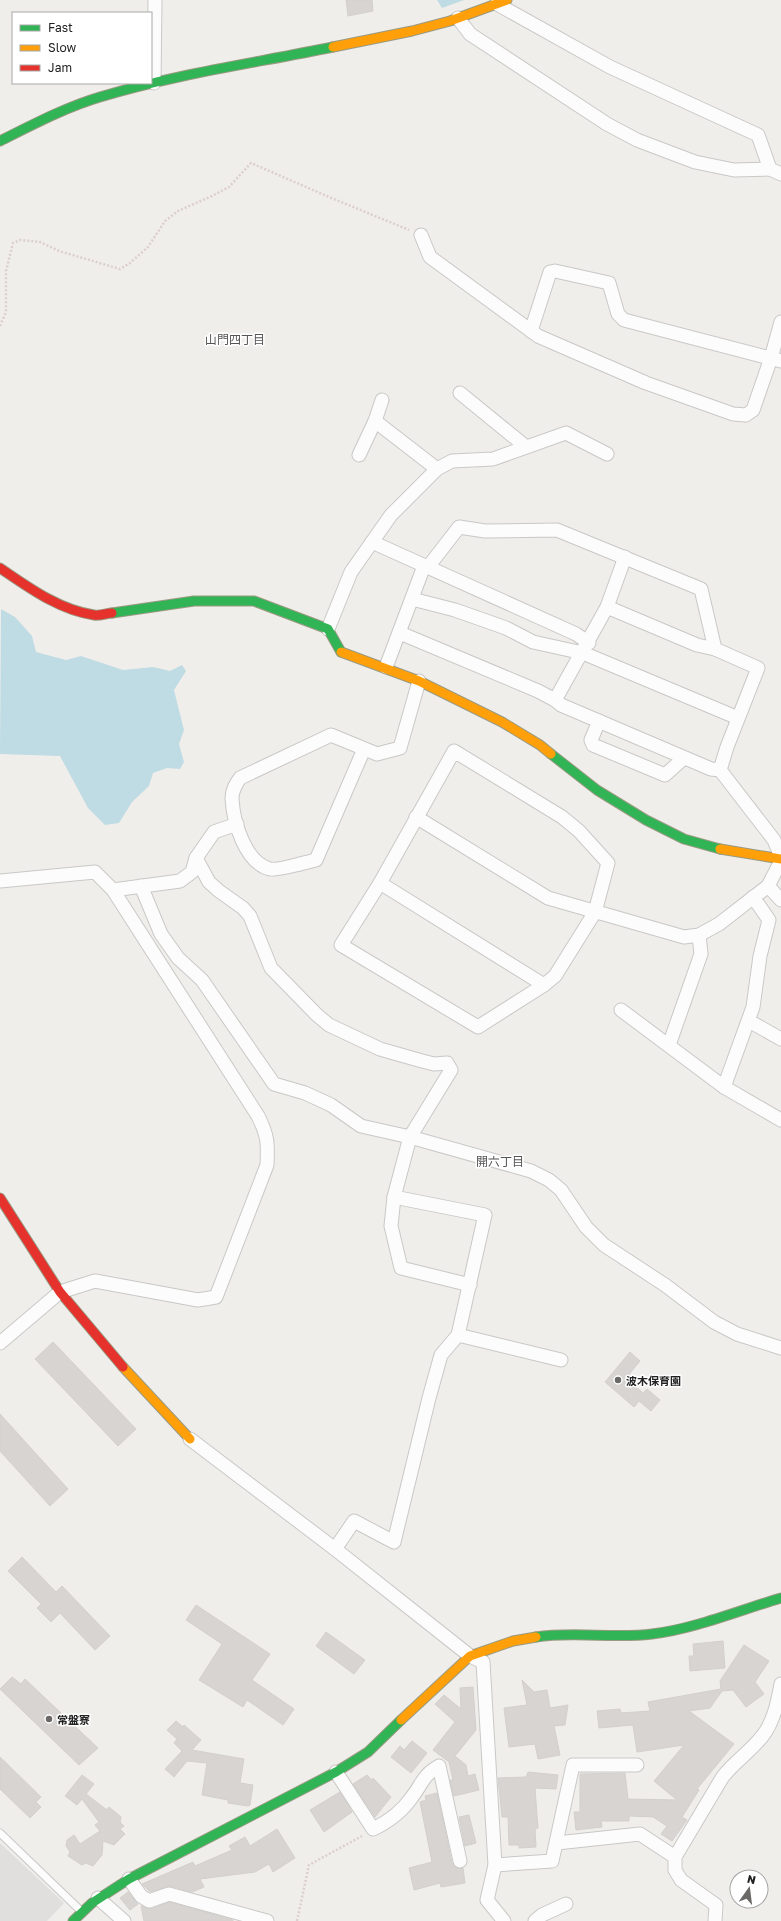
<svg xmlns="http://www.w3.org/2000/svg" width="781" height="1921" font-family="'Golos Text','Noto Sans JP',sans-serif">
<rect width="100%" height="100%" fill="#f0eeeb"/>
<path fill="#e0dfde" d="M0,1843l64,60 -17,18h-47z"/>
<g fill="#bfdbe3">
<path d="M437,0h27l-22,8z"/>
<path d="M1,609l14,8 17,19 4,16 30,8 15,-4 42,14 30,-3 17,4 12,-6 4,6 -12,19 10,40 -5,14 5,18 -4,7 -13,-1 -14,5 -4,13 -17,16 -13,21 -14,2 -17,-17 -28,-52 -60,-2z"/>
</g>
<g fill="#d7d4d2" stroke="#d3d0cc">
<path d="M346,0h26l1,11 -25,5z"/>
<path d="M53,1342l83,87 -18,17 -83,-87z"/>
<path d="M630,1352l10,9 -14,17 17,15 4,-4 13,11 -9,11 -12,-10 -5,6 -29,-25z"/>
<path d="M0,1414l68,75 -18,17 -50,-55z"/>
<path d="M22,1557l34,35 6,-6 48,50 -15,14 -35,-37 -9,9 -14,-14 4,-4 -33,-33z"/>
<path d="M196,1605l74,49 -18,26 42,29 -11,16 -36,-25 -4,7 -44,-27 23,-36 -36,-24z"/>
<path d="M326,1632l39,28 -11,14 -38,-28z"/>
<path d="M723,1641l2,27 -35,3 -1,-15h5l-1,-12z"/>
<path d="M744,1645l25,16 -14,21 9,12 -18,13 -13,-17 -11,1 -12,17 -21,3 45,33 -37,45 2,1 -17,27 5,3 -15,21 -11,-7 6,-8 -14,-9 -24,-1v5h-28l1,6 -26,3 -2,-18h6v-38l45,-1 3,26 49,1 -23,-19 30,-36 -47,7 -4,-27 -34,3 -2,-17 23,-2 1,4 29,-2 -2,-9 73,-13 -1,-8z"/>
<path d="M12,1677l9,7 4,-5 73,69 -19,17 -79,-76z"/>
<path d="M522,1680l12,12 13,-2 3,18 18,-3 -3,20 -11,1 6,29 -22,4 -3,-15 -26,3 -5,-39 23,-3z"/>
<path d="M473,1687l3,43 -21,26 11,9 2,11 7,-2 4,16 -25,6 -4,-16h3l-4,-18 -16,-12 22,-28 -20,-18 9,-9 17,14 -1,-21z"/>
<path d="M176,1721l7,6 1,-2 17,15 -9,10 52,9 -4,24 13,2 -3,20 -2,1 -20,-3v-3l-26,-5 5,-32 -20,-2 -13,16 -9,-8 17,-18 -8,-8 3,-4 -10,-9z"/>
<path d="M412,1741l15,12 -16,20 -20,-16 9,-11 4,4z"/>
<path d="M0,1757l41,40 -5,5 5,5 -11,11 -30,-29z"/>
<path d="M528,1772l30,3 -2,14 -21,-1 3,40 -3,1 1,18 -17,1v-3h-10l-1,-28h-6l-4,-39 28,-1z"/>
<path d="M82,1775l12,9 -8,10 21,16 2,-3 12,10 -1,5 4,4 -4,3 5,5 -11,11 -11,-4 -1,14 -9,11 -7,-3 -4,2 -14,-9 2,-4 -4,-6 1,-6 7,-5 6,9 20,-13 -5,-6 4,-3 -17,-23 -5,6 -12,-9z"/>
<path d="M367,1775l5,5 1,-2 18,19 -16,20 -22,-33z"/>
<path d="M340,1792l12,20 -28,20 -14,-22z"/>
<path d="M437,1793l15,70 5,5h6l2,15 -24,4 -1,-4 -26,7 -5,-22 23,-6 -12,-60 6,-2 -1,-4z"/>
<path d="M469,1815l7,28 -11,3 -6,-29z"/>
<path d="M277,1829l18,29 -22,14 -4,-8 -14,8 -55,7 4,8 -12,5 -21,-6 -21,6 -8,-8 51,-22 2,4 37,-16 -3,-4 16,-9 5,9z"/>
<path d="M128,1892l10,12 -8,6 -10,-12z"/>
<path d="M169,1902l64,18v1h-89l-3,-15 10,3z"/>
</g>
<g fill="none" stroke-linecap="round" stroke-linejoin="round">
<g stroke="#c9c8c7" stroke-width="9">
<path id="lane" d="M0,1833l81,78"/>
</g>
<g stroke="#c9c8c7" stroke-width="15">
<g id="street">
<path d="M497,4l113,63 148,68 12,34 11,5"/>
<path d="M458,18l12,16 137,90 30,16 58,22 39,8 36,-1"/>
<path d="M154,83l1,-83"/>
<path d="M421,235l9,22 108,79 108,47 87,31 13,1 7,-5 18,-52 10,-36"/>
<path d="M531,331l19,-59 5,-1 54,12 9,31 6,6 157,41"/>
<path d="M460,393l65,53"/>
<path d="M375,421l62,48"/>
<path d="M359,455l16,-34 7,-21"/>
<path d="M372,542l204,92 13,9"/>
<path d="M428,567l31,-40 26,4 72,-1 144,59 14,60 43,19 -31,79 -7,23"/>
<path d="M412,599l43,11 51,18 27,14 50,11 155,65"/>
<path d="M607,607l90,38 18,4"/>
<path d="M328,629l23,-57 40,-57 46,-46 15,-8 41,-2 73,-26 41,21"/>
<path d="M400,633l138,58 17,9 6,5 150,64 9,1 54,70 7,17"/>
<path d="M386,667l38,-101"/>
<path d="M555,700l52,-93 18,-50"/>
<path d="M599,721l-8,19 2,5 72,30 19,-17"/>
<path d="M364,749l-48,111c-9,2 -39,11 -46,9 -25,-6 -37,-48 -38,-71 0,-8 4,-14 8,-20l91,-43 46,19 23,-6 19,-67"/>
<path d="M454,751l108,66 17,14 29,32 -13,49 -40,64 -11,9 -66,42 -137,-82 39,-62z"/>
<path d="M416,817l132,81 136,39 15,-2 20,-11 49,-38 13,-25"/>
<path d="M196,858l13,24 10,9 24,17 7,8 21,52 46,47 12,10 51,24 42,12 12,3 13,-1 4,7 -41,67 -16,60 -3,29 10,42 69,17"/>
<path d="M0,881l95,-9 18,18 145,226c10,20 10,27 9,49l-51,132 -18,3 -103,-19 -35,11 -60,51"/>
<path d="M380,883l164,102"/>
<path d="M141,886l20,48 17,24 24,22 72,104 31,9 26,12 30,21 49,11 121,34 18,9 12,10 25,37 18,18 61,40 49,37 23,12 44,14"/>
<path d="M768,886l13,14"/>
<path d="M113,890l67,-9 12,-9 4,-14 18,-26 23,-8"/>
<path d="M621,1010l103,77 57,33"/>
<path d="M749,1021l32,18"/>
<path d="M669,1045l32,-91 -2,-19"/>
<path d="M724,1087l29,-80 7,-51 9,-36 -16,-23"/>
<path d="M458,1335l103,25"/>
<path d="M190,1439l145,110 135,107 13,6 12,203 -8,35 17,21"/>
<path d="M335,1549l19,-28 40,21 35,-144 12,-43 17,-20 27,-120 -91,-18"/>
<path d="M336,1772l37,57c15,-7 30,-19 39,-32 11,-14 10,-21 27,-31l21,95"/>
<path d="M557,1843l83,-9 35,23"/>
<path d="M495,1865l57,-4 21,-96h64"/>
<path d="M129,1879l12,17 8,5 20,-7 98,27"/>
<path d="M98,1898l26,23"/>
<path d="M535,1921l7,-6 24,-11"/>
<path d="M715,1921l1,-16 -35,-25 -6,-10v-13l47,-79c12,-17 33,-29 44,-47 9,-14 12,-32 15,-47"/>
</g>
</g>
<g stroke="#999a82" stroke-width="11">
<g id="fast">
<path d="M0,141c32,-16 66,-34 100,-44 76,-23 155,-34 233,-50"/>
<path d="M112,613l82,-12h60l74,28 13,23"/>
<path d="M551,754l46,36 49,30 38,19 36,10"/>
<path d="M536,1637c38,-6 78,2 116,-3 42,-5 88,-24 129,-36"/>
<path d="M73,1921l19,-18 37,-24 207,-107 32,-20 33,-32"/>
</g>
</g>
<g stroke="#999a82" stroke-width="11">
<g id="slow">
<path d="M333,47l79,-16 38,-10 57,-21"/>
<path d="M341,652l78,29 83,41 38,23 11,9"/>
<path d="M720,849l61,10"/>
<path d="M123,1367l67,72"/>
<path d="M401,1720l69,-64 43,-15 23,-4"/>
</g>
</g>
<g stroke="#999a82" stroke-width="11">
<g id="jam">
<path d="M0,568c28,19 59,42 94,47 6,1 13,-2 18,-2"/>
<path d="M0,1198l60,94 63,75"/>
</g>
</g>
<g stroke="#dccecd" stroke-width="2.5" stroke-dasharray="2 2" stroke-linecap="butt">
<path d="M0,326l6,-14v-41l7,-28 7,-3 20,2 19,9 61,18 10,-6 18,-16 17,-26 13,-10 34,-15 17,-9 22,-24 78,34 80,33"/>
<path d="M297,1921l12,-56 53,-29"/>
</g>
<use href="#lane" stroke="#fdfcfc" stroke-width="7"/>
<use href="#street" stroke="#fdfcfc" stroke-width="13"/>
<use href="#fast" stroke="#30b455" stroke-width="9"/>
<use href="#slow" stroke="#ff9f0a" stroke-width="9"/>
<use href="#jam" stroke="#e5322d" stroke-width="9"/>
</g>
<g fill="#6a6968" stroke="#fff" stroke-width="1.5">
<circle cx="618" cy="1380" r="4"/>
<circle cx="49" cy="1719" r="4"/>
</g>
<g text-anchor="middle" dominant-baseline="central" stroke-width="3" stroke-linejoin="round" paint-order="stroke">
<g font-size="11" font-weight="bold" fill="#222" stroke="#fff" text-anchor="start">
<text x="626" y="1380">波木保育園</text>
<text x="57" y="1719">常盤寮</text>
</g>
<g font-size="12" fill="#555" stroke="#fff">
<text x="235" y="339">山門四丁目</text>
<text x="500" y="1161">開六丁目</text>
</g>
</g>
<rect x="12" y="12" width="140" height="72" fill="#ffffff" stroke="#a7a7a7"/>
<rect x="20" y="25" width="20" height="6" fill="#30b455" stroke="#a7a7a7"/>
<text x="48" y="32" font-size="12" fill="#222222">Fast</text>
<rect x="20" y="45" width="20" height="6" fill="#ff9f0a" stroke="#a7a7a7"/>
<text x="48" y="52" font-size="12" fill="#222222">Slow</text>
<rect x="20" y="65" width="20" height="6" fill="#e5322d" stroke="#a7a7a7"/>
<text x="48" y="72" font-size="12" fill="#222222">Jam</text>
<g transform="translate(749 1889) rotate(14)"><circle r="19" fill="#ffffff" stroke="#a7a7a7"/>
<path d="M0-3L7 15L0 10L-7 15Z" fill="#6a6968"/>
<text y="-6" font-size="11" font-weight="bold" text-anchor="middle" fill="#222222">N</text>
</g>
</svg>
